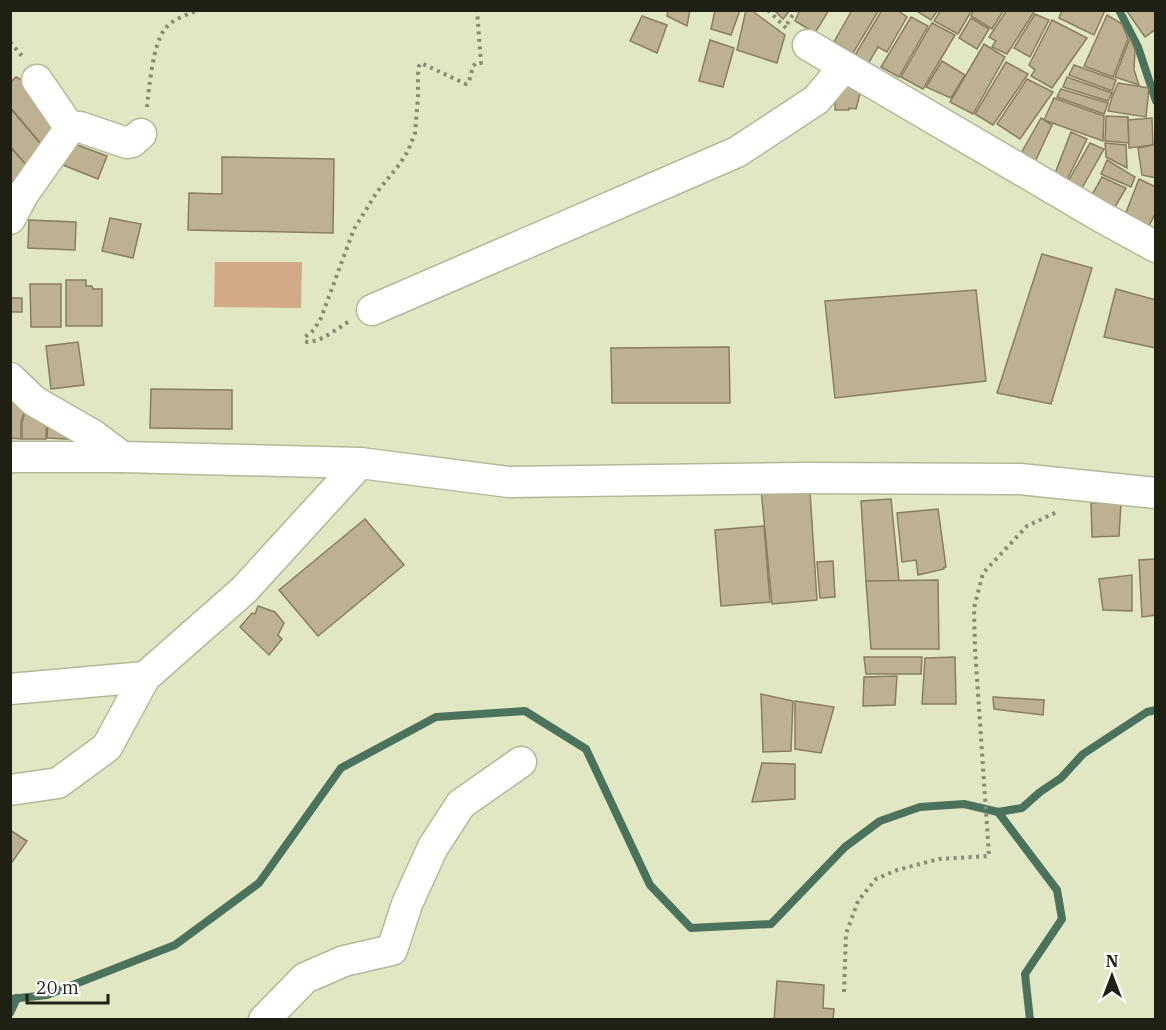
<svg xmlns="http://www.w3.org/2000/svg" width="1166" height="1030" font-family="'IBM Plex Serif',serif">
<rect width="100%" height="100%" fill="#e1e6c3"/>
<path fill="#d2aa85" d="M215,262h87l-1,46 -87,-1z"/>
<g fill="none" stroke-linecap="round" stroke-linejoin="round">
<g stroke="#4b725c" stroke-width="8">
<path d="M1119,10l19,37 18,54"/>
<path d="M998,812l59,78 5,29 -37,55 5,46"/>
<path d="M10,999l37,-4 128,-50 84,-62 82,-115 95,-51 89,-6 61,38 64,136 41,43 80,-4 74,-77 35,-26 40,-14 44,-3 34,8 24,-4 18,-16 21,-14 22,-24 64,-42 9,-2"/>
<path d="M10,1013l7,-15"/>
</g>
</g>
<g fill="#bdb191" stroke="#897d5f" stroke-width="1.5">
<path d="M668,10h22l-3,16 -20,-10z"/>
<path d="M715,10h25l-9,25 -20,-6z"/>
<path d="M746,10h5l34,25 -8,28 -40,-13z"/>
<path d="M774,10h16l-7,9z"/>
<path d="M800,10h29l-14,23 -20,-12z"/>
<path d="M852,10h27l-26,43 -19,-11z"/>
<path d="M882,10h15l10,7 -20,35 -9,-5 -10,17 -13,-9z"/>
<path d="M915,10h23l-7,10z"/>
<path d="M941,10h31l-14,24 -24,-13z"/>
<path d="M974,10h30l-12,19 -21,-13z"/>
<path d="M1007,10h24l3,2 -27,42 -15,-7 4,-6 -7,-4z"/>
<path d="M1062,10h43l-11,25 -35,-17z"/>
<path d="M1126,10h30v19l-11,8z"/>
<path d="M1035,14l14,6 -19,37 -16,-9z"/>
<path d="M1107,15l15,9 6,15 -15,38 -29,-11z"/>
<path d="M642,16l25,9 -10,28 -27,-12z"/>
<path d="M911,17l17,9 -29,51 -18,-10z"/>
<path d="M971,18l18,11 -12,20 -18,-11z"/>
<path d="M1052,20l35,18 -35,50 -21,-12 4,-6 -6,-5z"/>
<path d="M932,23l23,12 -32,54 -22,-12z"/>
<path d="M1130,38l5,12 -1,20 5,15 -24,-8z"/>
<path d="M710,40l24,8 -11,39 -24,-6z"/>
<path d="M984,44l21,13 -32,57 -23,-12z"/>
<path d="M942,61l23,14 -14,23 -25,-11z"/>
<path d="M1006,62l22,12 -35,51 -18,-11z"/>
<path d="M1074,65l42,15 -4,11 -43,-16z"/>
<path d="M16,77l13,7 35,44 -22,17 -32,-38v-24z"/>
<path d="M1067,77l45,16 -4,8 -45,-14z"/>
<path d="M1027,79l26,13 -33,47 -23,-15z"/>
<path d="M836,82l26,4 -6,23 -7,-1v2h-14z"/>
<path d="M1118,83l31,5 -3,29 -38,-6 4,-14z"/>
<path d="M1061,89l47,14 -4,11 -47,-17z"/>
<path d="M1054,98l50,18 -1,25 -59,-21z"/>
<path d="M10,108l35,41 -19,16 -16,-19z"/>
<path d="M1106,116l22,1 1,26 -24,-2z"/>
<path d="M1041,118l11,7 -18,39 -14,-9z"/>
<path d="M1152,118l1,27 -24,3 -1,-28z"/>
<path d="M1071,132l16,7 -21,43 -12,-6z"/>
<path d="M72,143l35,13 -9,23 -35,-14z"/>
<path d="M1090,143l14,6 -26,46 -13,-8z"/>
<path d="M1105,143l21,2 1,23 -21,-11z"/>
<path d="M1153,145h3v33l-14,-3 -4,-27z"/>
<path d="M10,147l21,23 -21,18z"/>
<path d="M222,157l112,2 -1,74 -145,-3 1,-37 33,1z"/>
<path d="M1107,160l28,17 -4,10 -30,-13z"/>
<path d="M1102,177l24,11 -14,24 -24,-10z"/>
<path d="M1139,179l17,8v25l-8,16 -23,-13z"/>
<path d="M110,218l31,6 -8,34 -31,-7z"/>
<path d="M29,220l47,2 -1,28 -47,-2z"/>
<path d="M1042,254l50,14 -41,136 -54,-11z"/>
<path d="M66,280h20v6h6l1,3h9v37h-36z"/>
<path d="M30,284h31v43h-30z"/>
<path d="M1116,289l40,11v48l-52,-11z"/>
<path d="M976,290l10,91 -151,17 -10,-97z"/>
<rect x="10" y="298" width="12" height="14"/>
<path d="M78,342l6,43 -33,4 -5,-43z"/>
<path d="M729,347l1,56h-118l-1,-55z"/>
<path d="M151,389l81,1v39l-82,-1z"/>
<path d="M15,391l13,9 -7,22v17l-11,-1v-32z"/>
<path d="M28,401l19,15 -1,23h-24v-17z"/>
<path d="M48,415l39,25 -40,-2z"/>
<path d="M761,489l49,3 7,108 -45,4z"/>
<path d="M891,499l8,82h-33l-5,-80z"/>
<path d="M1091,503h30l-2,33 -27,1z"/>
<path d="M938,509l8,58h-2v2l-26,6 -2,-15 -14,2 -5,-49z"/>
<path d="M365,519l39,46 -86,71 -39,-46z"/>
<path d="M764,526l6,76 -49,4 -6,-76z"/>
<path d="M1156,559v56l-14,2 -3,-57z"/>
<path d="M833,561l2,36 -15,1 -3,-36z"/>
<path d="M1132,575v36l-29,-1 -4,-31z"/>
<path d="M938,580l1,69h-68l-5,-68z"/>
<path d="M258,606l17,6 9,11 -6,12 4,4 -13,16 -29,-28 12,-14 3,1z"/>
<path d="M864,657h58l-1,17h-55z"/>
<path d="M955,657l1,47h-34l3,-46z"/>
<path d="M897,676l-2,29 -32,1 1,-29z"/>
<path d="M761,694l32,7 -2,50 -28,1z"/>
<path d="M993,697l51,3 -1,15 -49,-6z"/>
<path d="M795,701l39,6 -13,46 -26,-4z"/>
<path d="M762,763l33,1v35l-43,3z"/>
<path d="M10,830l17,11 -17,24z"/>
<path d="M777,981l47,4 -1,23 11,1 -1,11h-59z"/>
</g>
<g fill="none" stroke-linecap="round" stroke-linejoin="round">
<g stroke="#b3b897" stroke-width="33">
<g id="minor">
<path d="M808,45l295,173 53,29"/>
<path d="M37,80l33,48"/>
<path d="M10,219l14,-26 46,-65 10,-1 47,16 5,-1 9,-8"/>
<path d="M372,310l365,-158 79,-52 28,-33"/>
<path d="M10,378l24,23 59,34 29,22"/>
<path d="M10,457h112l238,6 149,19 295,-4 216,1 136,14"/>
<path d="M10,689l135,-12 99,-87 116,-127"/>
<path d="M10,790l48,-7 49,-36 38,-70"/>
<path d="M264,1020l41,-42 39,-17 48,-11 15,-46 26,-57 28,-43 60,-42"/>
</g>
</g>
<g stroke="#888b72" stroke-width="4" stroke-dasharray="3 4.5" stroke-linecap="butt">
<path d="M768,10l19,19"/>
<path d="M787,24l9,-14"/>
<path d="M10,42l12,14"/>
<path d="M147,107c2,-19 6,-64 18,-78 7,-10 22,-14 33,-19"/>
<path d="M348,322c-13,8 -25,19 -41,20l-2,-2v-3l9,-7 7,-12 33,-89 23,-37 22,-27 9,-14 7,-18 3,-36v-23l1,-8 2,-3 45,21 3,-2 4,-16 3,-3h5l-4,-53"/>
<path d="M844,992l2,-58 12,-33 18,-22 21,-9 42,-11 50,-3 -14,-207 -1,-41 9,-35 44,-47 30,-14"/>
</g>
<use href="#minor" stroke="#fff" stroke-width="30"/>
</g>
<rect width="1166" height="1030" fill="none" stroke="#1e2013" stroke-width="24"/>
<g transform="translate(1112 976)" stroke="#ffffff" stroke-width="4.5" paint-order="stroke">
<path d="M0-4.5L10 22L0 15L-10 22Z" fill="#1e2013"/>
<text y="-9" font-size="16" font-weight="bold" text-anchor="middle" fill="#1e2013">N</text>
</g>
<path d="M27 994v9h81v-9" fill="none" stroke="#1e2013" stroke-width="3"/>
<text x="36" y="994" font-size="18" fill="#1e2013" stroke="#ffffff" stroke-width="4.5" paint-order="stroke">20 m</text>
</svg>
